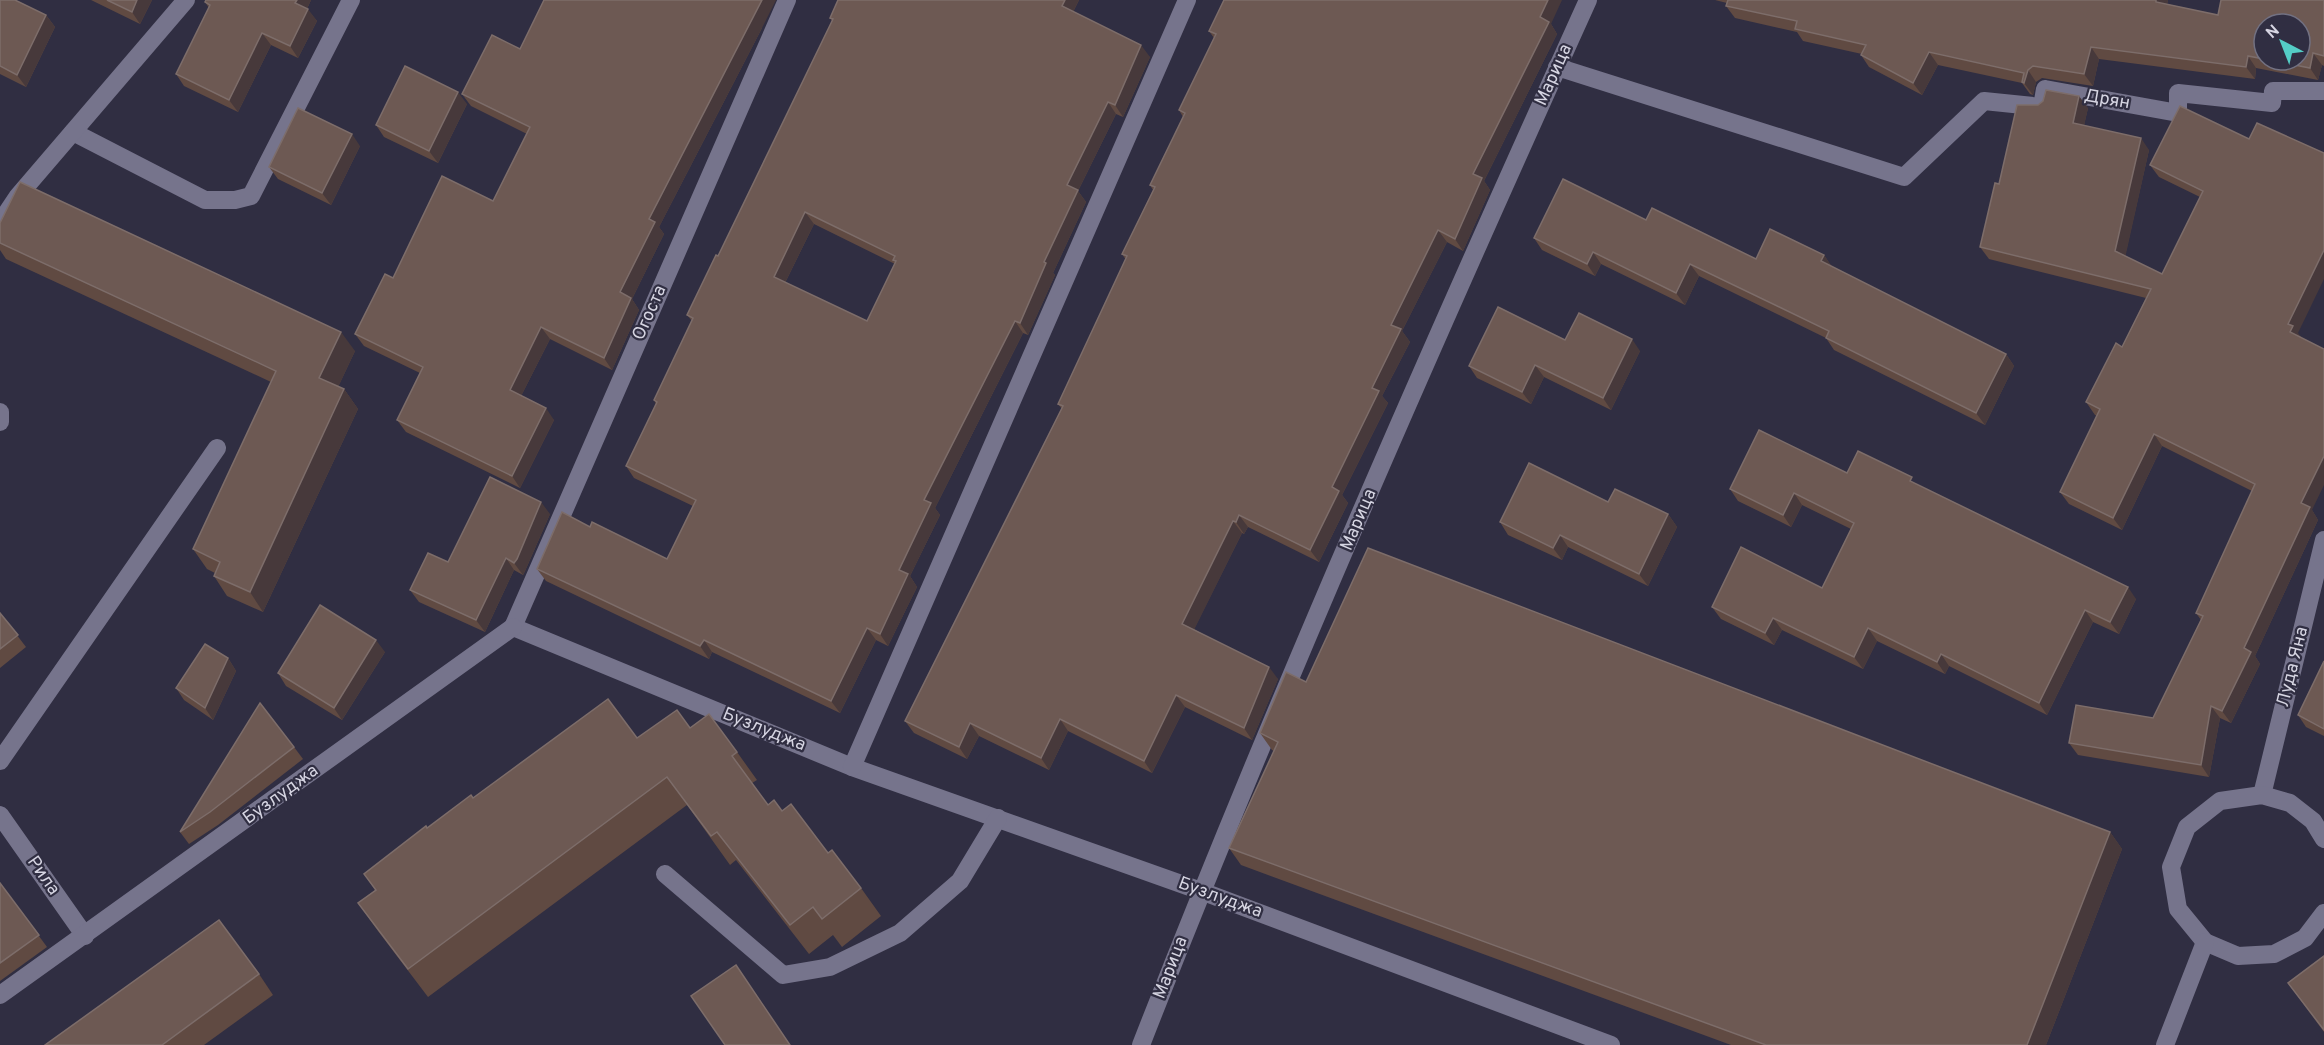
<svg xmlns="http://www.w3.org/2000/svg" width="2324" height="1045" font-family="Overpass,sans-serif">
<rect width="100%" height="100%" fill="#302e42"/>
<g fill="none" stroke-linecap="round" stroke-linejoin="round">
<path stroke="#76748c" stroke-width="18" d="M0,761l217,-313"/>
<g stroke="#76748c" stroke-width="18">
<path d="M1557,67l347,110 80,-76 58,6 3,-18 133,24v-20l94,10 1,-12h51"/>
<path d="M73,132l132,68h30l16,-4 100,-196"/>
<path d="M0,223l18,-27 168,-196"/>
<path d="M0,412v10"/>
<path d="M513,627l339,140 349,124 410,154"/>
<path d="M513,627l274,-627"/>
<path d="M852,767l335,-767"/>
<path d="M2262,795l62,-255"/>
<path d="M0,815l85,121"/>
<path d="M2324,839l-11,-18 -23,-18 -28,-8 -42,6 -33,26 -16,40 7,42 27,33 33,14 36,-2 31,-16 19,-25"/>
<path d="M665,874l118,101 47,-8 70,-34 60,-52 38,-63"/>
<path d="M0,995l513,-368"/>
<path d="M1141,1045c138,-353 291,-700 447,-1045"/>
<path d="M2165,1045l40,-103"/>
</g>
</g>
<g fill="#604a42" fill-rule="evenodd">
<path d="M0,0l46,15 9,12 -29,60 -26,-13z"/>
<path d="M91,0h61l-12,24z"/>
<path d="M206,0h105l-4,9 10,12 -19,37 -27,-13 -33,67 -54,-26 -8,-12 33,-66 -4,-6z"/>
<path d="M838,0h241l-6,12 77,45 -27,60 -7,-3 -38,77 8,11 -33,71 2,2 -27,60 -5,-2 -88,175 5,7 -30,61 7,11 -29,59 -12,-6 -36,73 -128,-61 -3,7 -163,-78 -9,-12 53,-42 77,32 26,-53 -59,-28 -8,-12 30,-62 -2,-4 38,-79 -5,-6 31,-59 114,-235 -2,-3zM814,224l81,40 -28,57 -82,-38z"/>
<path d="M1715,0h453l-1,4 51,11 106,-15v66l-2,-1 -4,15 -62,-12 -1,11 -156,-20 -6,27 -51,-8 -6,4 -3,13 -3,-1 -8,-11 -84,-18 -16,30 -53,-28 -8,-12 1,-1 -59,-13 -6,-9 -62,-14 -9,-12 1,-3zM2264,24l36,36h-36z"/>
<path d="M1551,24l6,10 -73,147 6,9 -27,61 -16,-9 -45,89 8,11 -28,54 6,7 -46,92 6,8 -29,59 -71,-35 -4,7 -2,-1 -48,96 84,50 -26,61 -67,-33 -33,66 -84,-42 -19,39 -70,-34 -12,23 -53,-26 -9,-12 157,-312 -4,-5 68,-144 -4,-6 31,-64 -3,-5 33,-68 -4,-7 35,-72 -5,-7z"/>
<path d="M762,28l-103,199 5,7 -32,65 7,11 -27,60 -62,-31 -29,57 33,24 -34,68 -114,-56 -9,-12 23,-47 -56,-27 -9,-12 38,-56 100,-77 34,-67 -56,-28 -9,-12 58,-45z"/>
<path d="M467,104l-29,59 -54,-26 -8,-12z"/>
<path d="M2038,105l50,3 -4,17 65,25 -24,106 37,18 38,-77 -41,-20 -9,-12 30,-59 118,227 14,177 6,10 -63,136 5,8 -29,59 -11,-5 -11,59 -131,-22 -9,-12 84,-25 48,-98 -5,-7 56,-122 -90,-45 -40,84 -53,-26 -9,-12 37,-76 -2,-1 -9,-13 36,-55 24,-49 -157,-39 -9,-12 19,-63z"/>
<path d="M360,146l-29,59 -53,-26 -9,-12z"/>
<path d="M1646,220l110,39 68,-4 8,12 174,87 8,12 -29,59 -151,-75 -8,-12 -127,-62 -14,29 -84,-41 -6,12 -53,-26 -8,-12z"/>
<path d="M0,223l355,128 -17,36 6,2 14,20 -95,203 -36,-16 -13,-20 1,-3 -8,-4 -14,-20 78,-167 -265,-123 -6,-9z"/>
<path d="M1565,340l75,11 -29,59 -67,-33 -13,27 -54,-26 -8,-12z"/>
<path d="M1847,473l69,11 220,115 -17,35 -26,-12 -46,93 -98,-49 -4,8 -68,-33 -14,28 -81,-39 -8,15 -53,-26 -9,-12 110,-19 29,-59 -49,-24 -11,22 -53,-26 -8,-12z"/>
<path d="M1608,502l60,12 9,13 -29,59 -80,-39 -6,13 -54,-25 -8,-13z"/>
<path d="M550,514l-25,57 -2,4 -9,-5 -29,62 -66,-30 -9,-12 38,-28z"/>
<path d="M0,613l26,34 -26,21z"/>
<path d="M385,652l-43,68 -56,-34 -8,-13z"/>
<path d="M228,658l8,13 -23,49 -29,-20 -8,-12z"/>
<path d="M2324,661v75l-18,-9 -8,-12z"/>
<path d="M1306,682l804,150 12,17 -76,196h-315l-490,-180 -12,-17 45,-97 -2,-1 -12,-17z"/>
<path d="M690,728l47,24 20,28 -5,3 16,22 14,6 46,42 33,35 20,28 -39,31 -9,-12 -24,19 -73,-94 -6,5 -43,-60 -259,192 -50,-66 -20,-28 17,-13 -11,-16 63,-46 46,-30 164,-60z"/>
<path d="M294,747l9,12 -85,66 -29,19 -9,-12z"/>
<path d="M0,883l47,64 -47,34z"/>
<path d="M2324,956v76l-36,-49z"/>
<path d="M259,974l14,21 -69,50h-159z"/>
</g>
<g fill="#47393b">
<path d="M137,0h15l-12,24 -8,-12z"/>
<path d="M297,0h14l-7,15 -9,-12z"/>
<path d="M762,0h14l-14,28 -103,199 5,7 -32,65 7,11 -27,60 -8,-12 16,-66 29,-73z"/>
<path d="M1065,0h14l-9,18 -8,-12z"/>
<path d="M1548,0h14l-11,24 6,10 -73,147 6,9 -27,61 -8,-12 18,-65 67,-157z"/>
<path d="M2156,0h12l-3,14 -9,-12z"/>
<path d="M308,9l9,12 -19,37 -8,-12z"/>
<path d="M46,15l9,12 -29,60 -9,-12z"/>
<path d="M262,33l9,12 -33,67 -9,-12z"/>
<path d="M1141,45l9,12 -27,60 -8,-12z"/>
<path d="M2091,47l8,12 -6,27 -9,-12z"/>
<path d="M1929,52l9,13 -16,30 -9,-12z"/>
<path d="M2313,53l9,12 -4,15 -8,-12z"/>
<path d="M2248,56l8,12 -1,11 -9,-12z"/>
<path d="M2028,70l8,12 -3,13 -9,-12z"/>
<path d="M458,92l9,12 -29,59 -9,-12z"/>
<path d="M2079,96l9,12 -6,27 -9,-12z"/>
<path d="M1108,102l8,12 -38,77 8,11 -33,71 2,2 -27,60 -8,-12 24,-61 23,-77z"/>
<path d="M352,134l8,12 -29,59 -9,-12z"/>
<path d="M2141,138l8,12 -25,113 -9,-12z"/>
<path d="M805,212l9,12 -32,65 -8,-12z"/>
<path d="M1438,230l9,12 -45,89 8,11 -28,54 6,7 -46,92 6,8 -29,59 -9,-12 22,-63 40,-99 19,-63z"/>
<path d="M2324,250v29l-26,54 4,5 -12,-6 -2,-8z"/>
<path d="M1593,252l8,12 -6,12 -8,-12z"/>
<path d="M1824,255l8,12 -11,-6z"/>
<path d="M1690,264l9,12 -14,29 -9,-12z"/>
<path d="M1015,321l8,12 -88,175 5,7 -30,61 7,11 -29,59 -8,-12 19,-64 25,-70z"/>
<path d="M541,327l9,12 -32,63 -8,-12z"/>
<path d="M341,332l14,19 -22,47 -14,-20z"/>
<path d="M1632,339l8,12 -29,59 -8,-12z"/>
<path d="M2006,354l8,12 -29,59 -9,-12z"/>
<path d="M1535,365l9,12 -13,27 -9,-12z"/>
<path d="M344,389l14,20 -95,203 -13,-20z"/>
<path d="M546,408l8,12 -34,68 -8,-12z"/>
<path d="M2154,434l8,12 -40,84 -9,-12z"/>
<path d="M2324,456v29l-12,25 6,10 -63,136 5,8 -29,59 -9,-12 22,-63 57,-145z"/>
<path d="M1794,493l8,12 -11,22 -8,-12z"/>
<path d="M541,502l9,12 -25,57 -2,4 -9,-12z"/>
<path d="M1668,514l9,13 -29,59 -9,-12z"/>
<path d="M1239,515l9,12 -4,7 -8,-12z"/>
<path d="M1233,521l9,12 -51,103 -9,-12z"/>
<path d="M1560,535l8,12 -6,13 -9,-12z"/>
<path d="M506,558l8,12 -29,62 -9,-12z"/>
<path d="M2128,587l8,12 -17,35 -9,-12z"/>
<path d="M2085,610l8,12 -46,93 -8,-12z"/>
<path d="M1773,618l9,12 -8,15 -9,-12z"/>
<path d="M867,628l9,12 -36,73 -9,-12z"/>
<path d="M1868,628l9,13 -14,28 -9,-12z"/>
<path d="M376,640l9,12 -43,68 -8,-12z"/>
<path d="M704,640l8,12 -3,7 -9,-13z"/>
<path d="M1941,654l8,12 -4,8 -8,-12z"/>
<path d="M228,658l8,13 -23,49 -8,-12z"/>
<path d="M1269,667l9,12 -26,61 -8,-12z"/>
<path d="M1176,695l9,12 -33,66 -8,-12z"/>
<path d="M2211,706l9,12 -11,59 -8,-12z"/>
<path d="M1060,719l8,12 -19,39 -8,-12z"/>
<path d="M970,723l9,13 -12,23 -8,-12z"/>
<path d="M2110,832l12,17 -76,196h-19z"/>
</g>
<g fill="#6d5953" stroke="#7d6d6a" stroke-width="1.5" fill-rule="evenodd">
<path d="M0,0h15l31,15 -29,60 -17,-9z"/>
<path d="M107,0h30l-5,12z"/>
<path d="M206,0h91l-2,3 13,6 -18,37 -28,-13 -33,67 -53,-26 34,-69 -5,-3z"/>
<path d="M544,0h218l-113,219 6,3 -35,70 11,6 -27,60 -63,-31 -31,63 36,18 -34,68 -115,-56 26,-53 -68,-33 30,-60 8,4 49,-102 51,25 37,-74 -68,-33 30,-59 28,14z"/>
<path d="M838,0h227l-3,6 79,39 -26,60 -7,-3 -41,83 11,5 -34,72 2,1 -26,60 -5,-2 -91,179 7,3 -32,67 9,4 -28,60 -13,-6 -36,73 -127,-61 -4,6 -163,-77 25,-57 28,15 2,-5 75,37 29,-59 -70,-34 31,-64 -3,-2 39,-82 -6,-3 29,-60 2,1 115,-237 -3,-1zM805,212l90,44 -2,4 3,1 -29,60 -93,-44z"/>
<path d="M1224,0h324l-8,17 9,5 -76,152 9,4 -27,61 -17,-9 -47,95 10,4 -29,59 7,3 -47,96 7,4 -29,59 -71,-35 -3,7 -3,-1 -51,103 87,43 -25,61 -68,-33 -32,66 -84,-42 -19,39 -71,-35 -11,24 -54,-26 158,-315 -5,-2 69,-148 -5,-2 33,-67 -5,-2 35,-72 -6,-3 37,-76 -7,-3z"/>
<path d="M1728,0h428v2l62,13 3,-15h103v56l-11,-3 -3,15 -41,-8h31v-36h-36v35l-16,-3 -2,11 -155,-20 -7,27 -51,-8 -5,4 -4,13 -2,-1 2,-9 -95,-21 -16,31 -52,-28 5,-10 -71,-16 2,-8 -71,-15z"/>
<path d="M405,66l53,26 -29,59 -53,-26z"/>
<path d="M2046,90l33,6 -6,27 68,15 -26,113 47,23 41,-83 -53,-26 30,-59 69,33 8,-16 67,30v97l-36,74 5,2 -3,6 34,17v107l-23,47 9,4 -66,141 7,4 -29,59 -11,-5 -10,59 -132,-22 7,-38 77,13 50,-102 -7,-3 59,-129 -101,-50 -41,84 -53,-26 40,-83 -14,-7 30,-59 6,4 29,-58 -171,-42 15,-64 4,1 18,-79h21l5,-4z"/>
<path d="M298,108l54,26 -30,59 -53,-26z"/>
<path d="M1563,179l83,41 6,-12 104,51 14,-30 54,26 -3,6 185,93 -30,59 -150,-75 3,-7 -139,-67 -14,29 -83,-41 -6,12 -53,-26z"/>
<path d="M20,182l321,150 -22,46 25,11 -94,203 -36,-16 6,-14 -27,-13 83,-178 -276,-128v-20z"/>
<path d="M1498,307l67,33 14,-27 53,26 -29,59 -68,-33 -13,27 -53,-26z"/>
<path d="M1759,430l88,43 11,-22 54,26 -2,4 218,106 -18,35 -25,-12 -46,93 -98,-49 -4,8 -69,-34 -14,29 -81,-39 -8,15 -53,-26 29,-60 81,41 32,-65 -60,-30 -11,22 -53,-26z"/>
<path d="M1529,463l79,39 7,-13 53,25 -29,60 -79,-39 -7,13 -53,-26z"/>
<path d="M490,477l51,25 -24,57 -3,4 -8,-5 -30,62 -66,-30 18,-37 20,9z"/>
<path d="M1368,548l742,284 -83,213h-261l-537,-197 49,-106 -18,-9 26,-61 20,10z"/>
<path d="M320,605l56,35 -42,68 -56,-35z"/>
<path d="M0,613l18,22 -18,14z"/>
<path d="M205,644l23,14 -23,50 -29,-20z"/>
<path d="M2324,661v68l-26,-14z"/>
<path d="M608,699l29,39 40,-28 13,18 19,-14 28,38 -5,4 36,49 6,-5 8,11 9,-7 37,49 4,-3 29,38 -39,31 -9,-12 -23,18 -73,-93 -6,4 -44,-59 -259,192 -50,-66 18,-13 -12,-16 62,-48 1,2 44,-33 2,3z"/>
<path d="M260,703l34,44 -84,65 -30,20z"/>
<path d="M0,883l39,52 -39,28z"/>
<path d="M219,920l40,54 -97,71h-117z"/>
<path d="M2324,956v74l-36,-47z"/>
<path d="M736,965l54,80h-65l-34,-49z"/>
</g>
<g text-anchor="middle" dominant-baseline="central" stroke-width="4.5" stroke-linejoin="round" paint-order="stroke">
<g font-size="18" fill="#d6d5e2" stroke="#302e42">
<text transform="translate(1554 75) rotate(-66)">Марица</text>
<text transform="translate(2107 100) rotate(10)">Дрян</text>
<text transform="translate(650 313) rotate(-66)">Огоста</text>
<text transform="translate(1359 520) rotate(-67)">Марица</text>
<text transform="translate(2293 667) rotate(-76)">Луда Яна</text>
<text transform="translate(764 730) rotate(22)">Бузлуджа</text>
<text transform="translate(281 795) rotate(-36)">Бузлуджа</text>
<text transform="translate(43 876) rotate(55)">Рила</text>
<text transform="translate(1220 898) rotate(20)">Бузлуджа</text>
<text transform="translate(1171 968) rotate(-69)">Марица</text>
</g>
</g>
<g transform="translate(2282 42) rotate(318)"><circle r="28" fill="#302e42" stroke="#727182" stroke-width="1.5"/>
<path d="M0-4.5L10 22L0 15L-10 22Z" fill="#54cdc6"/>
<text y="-9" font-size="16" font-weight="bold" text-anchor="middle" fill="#d6d5e2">N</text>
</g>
</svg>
